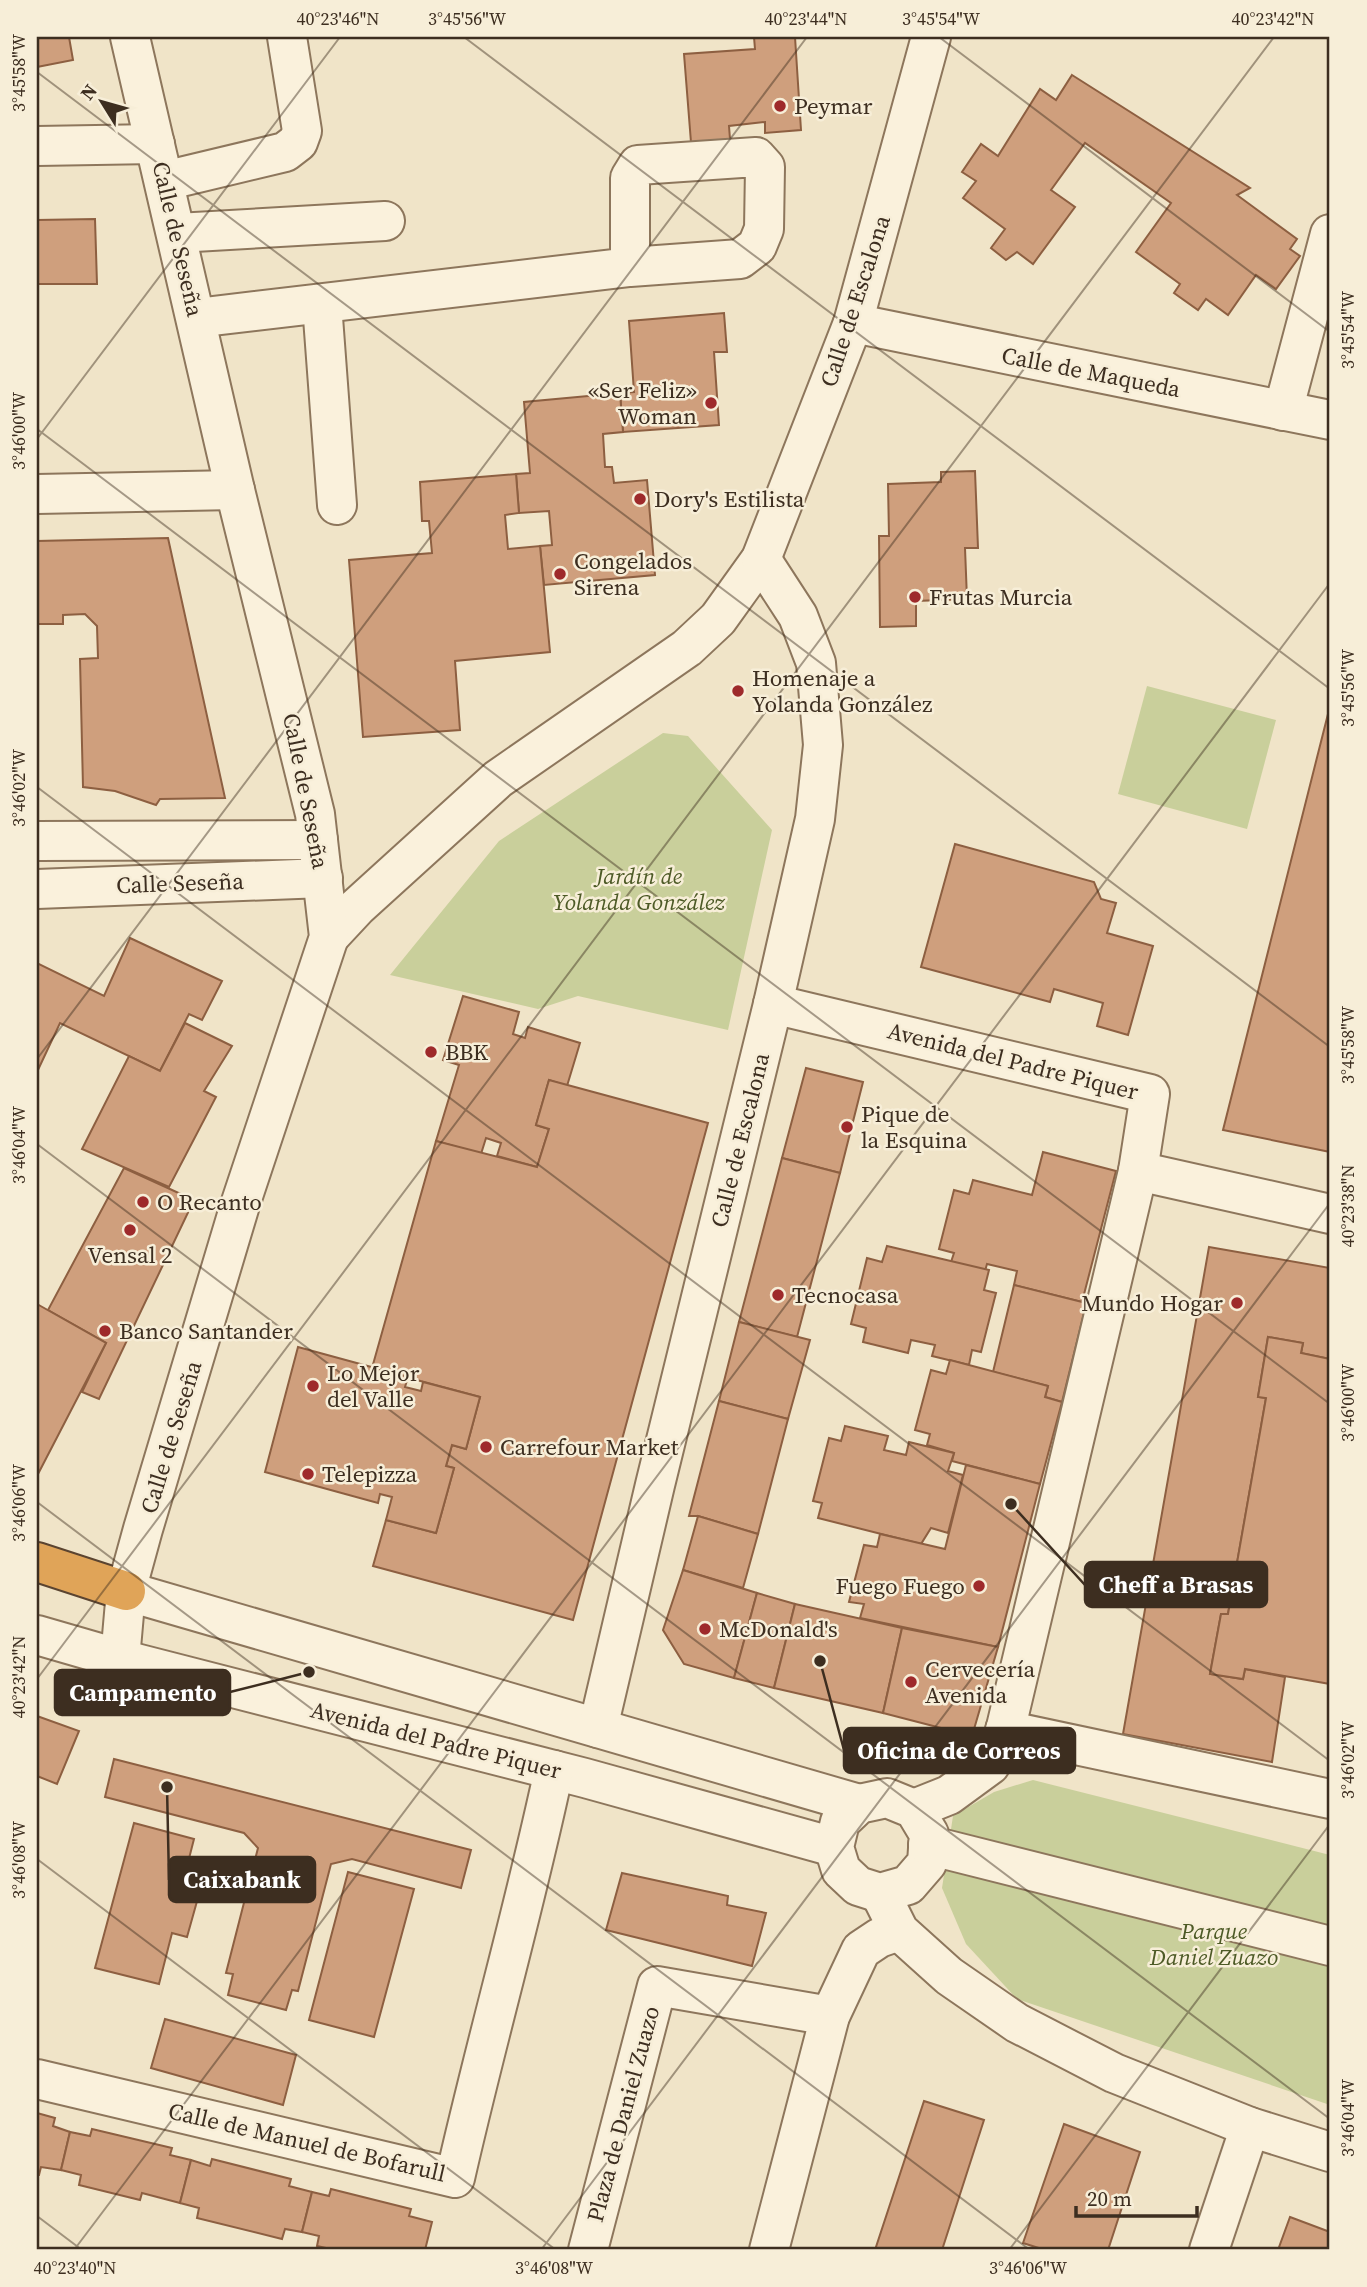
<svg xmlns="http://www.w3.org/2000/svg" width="1367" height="2287" font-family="'Source Serif 4',serif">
<rect width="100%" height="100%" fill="#f0e4c8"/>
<g fill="#c9cf9b">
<path d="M1147,686l129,34 -29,109 -129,-35z"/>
<path d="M663,733l25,3 84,94 -44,200 -150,-34 -40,13 -148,-34 109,-134z"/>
<path d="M1033,1780l297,75v250l-313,-106 -51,-55 -24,-56 11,-72 41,-24z"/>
</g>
<g fill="#cf9f7d" stroke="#8d5f41" stroke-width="2">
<path d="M37,37h32l4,23 -36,7z"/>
<path d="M754,37h41l6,93 -36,3v-11l-36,4 2,26 -39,3 -8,-101 71,-5z"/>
<path d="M1072,75l178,113 -13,7 60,44 -7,10 10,7 -24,33 -20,-14 -28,40 -22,-16 -8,11 -24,-17 6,-9 -44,-32 35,-49 -86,-60 -34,47 24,17 -42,57 -16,-12 -11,8 -15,-12 14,-19 -42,-31 13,-17 -14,-9 19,-28 17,12 42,-67 16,11z"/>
<path d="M95,219l2,65h-60v-64z"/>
<path d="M724,313l3,39h-13l5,73 -96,7 -3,-39 14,-1 -5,-71z"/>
<path d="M620,393l3,39 -20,2 2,33h7l2,16 33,-3 8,95 -111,10 -4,-39 12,-1 -3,-34 -30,2 -3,-39 14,-1 -6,-71z"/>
<path d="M975,471l3,77h-13l2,51 -51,2v25l-36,1 -1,-91h10l-1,-52 53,-2v-10z"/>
<path d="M516,474l3,39 -14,2 3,34 32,-3 10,106 -95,9 5,69 -97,7 -14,-177 83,-7 -3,-32h-7l-2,-39z"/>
<path d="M168,538l57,260 -65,1 -4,6 -41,-14 -32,-4 -3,-128 18,-1 -1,-32 -12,-12 -22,1v9h-26v-83z"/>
<path d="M1330,706v446l-107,-22z"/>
<path d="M955,844l139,38 7,17 15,4 -9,30 46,13 -25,89 -31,-9 6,-23 -49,-14 -4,13 -129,-35z"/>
<path d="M130,938l92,43 -20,39 -13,-6 -29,57 -100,-48 -23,49v-109l67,33z"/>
<path d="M463,996l56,16 -6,22 12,4 3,-11 52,16 -13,43 -18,-6 -13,45 13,4 -12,38 -40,-11 4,-13 -15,-5 -5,16 -45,-13 23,-76 -16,-5z"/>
<path d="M185,1023l47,23 -28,45 12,6 -47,90 -87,-38 47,-93 31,15z"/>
<path d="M806,1068l57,14 -23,91 -58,-15z"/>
<path d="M549,1080l159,43 -135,497 -200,-54 13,-46 50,13 18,-65 -8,-2 6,-21 14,4 14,-52 -108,-29 64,-227 101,26 12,-38 -13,-4z"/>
<path d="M1043,1152l73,19 -34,131 -68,-17 3,-14 -30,-7 -2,7 -34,-9 3,-9 -15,-4 15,-59 15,4 4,-14 59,15z"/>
<path d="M782,1158l58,15 -43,164 -58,-15z"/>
<path d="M124,1168l70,32 -95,199 -17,-7 24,-49 -58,-33z"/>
<path d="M887,1246l102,24 -5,20 12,3 -15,59 -9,-2 -3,15 -37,-9 3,-11 -24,-5 -3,13 -45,-11 3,-14 -15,-4 16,-66 15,4z"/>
<path d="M1209,1247l121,21v91l-29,-6 2,-10 -35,-6 -10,60 8,1 -38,216h-7l-11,60 33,5 2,-10 40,8 -13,85 -149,-28z"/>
<path d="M1014,1285l68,17 5,-1 -25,101 -17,-5 3,-11 -55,-14z"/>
<path d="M37,1304l69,39 -68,131 -1,-1z"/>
<path d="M739,1322l71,18 -22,79 -69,-18z"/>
<path d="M1268,1337l35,6 -2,10 29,6v325l-85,-15 -2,10 -33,-5 11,-60h7l38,-216 -8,-1z"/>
<path d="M298,1347l110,30 -3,10 16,4 2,-9 57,15 -14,52 -14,-4 -6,21 8,2 -18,65 -50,-13 6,-23 -12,-3 -2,9 -113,-31z"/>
<path d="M950,1360l98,26 -3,11 17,5 -22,82 -88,-23 2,-8 -27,-8 3,-11 -15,-4 16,-60 15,4z"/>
<path d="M719,1401l69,18 -30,115 -60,-18h-9z"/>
<path d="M845,1426l43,10 -4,14 22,5 3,-13 45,11 -6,18 15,4 -15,58 -17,-5 -10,16 -103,-26 4,-15 -9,-2 16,-63 12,3z"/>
<path d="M966,1465l74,19 -42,163 -138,-29 4,-14 -15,-2 15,-57 13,2 3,-13 65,15z"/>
<path d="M698,1516l60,18 -15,54 -60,-18z"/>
<path d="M683,1570l74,23 -23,85 -50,-14 -21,-34z"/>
<path d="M757,1593l38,11 -21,84 -40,-10z"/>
<path d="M795,1604l107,24 -19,85 -109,-25z"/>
<path d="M902,1628l96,19 -26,89 -89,-23z"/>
<path d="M37,1716l42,15 -22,53 -20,-8z"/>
<path d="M114,1759l357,91 -10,38 -109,-29 -21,5 -33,127 -6,-1 -6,20 -58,-15 5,-21 -7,-1 32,-125 -14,-15 -139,-36z"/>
<path d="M134,1823l60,16 -11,43 18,5 -14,50 -15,-4 -13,51 -64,-16z"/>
<path d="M348,1872l66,17 -40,148 -65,-17z"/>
<path d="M622,1873l106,23 -1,9 39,8 -14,53 -146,-36z"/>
<path d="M165,2019l131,36 -13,50 -132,-37z"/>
<path d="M924,2101l60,19 -42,130h-67z"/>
<path d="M37,2113l18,5 -2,8 17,6 -9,38 -20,-3 -2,8h-2z"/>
<path d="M1064,2124l76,28 -32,98h-63l-22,-7z"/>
<path d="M92,2129l80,19 -2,7 21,5 -11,43 -38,-10 -2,7 -61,-15 2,-10 -20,-5 9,-38 20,4z"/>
<path d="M212,2159l79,20 -2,7 23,6 -10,40 -17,-3 -3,10 -85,-21 2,-10 -19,-5 11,-43 19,6z"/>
<path d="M331,2189l80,20 -2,7 23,6 -7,28h-90l-18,-4 2,-10 -17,-4 10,-40 17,4z"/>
<path d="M1290,2217l40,15v18h-52z"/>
</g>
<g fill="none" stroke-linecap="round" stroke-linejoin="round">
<g stroke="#8d765c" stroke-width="42">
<g id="minor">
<path d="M37,146l118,-2"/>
<path d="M164,181l121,-29 13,-10 4,-11 -15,-94"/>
<path d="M177,233l208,-12"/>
<path d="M322,304l15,201"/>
<path d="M196,318l434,-51 110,-8 17,-13 7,-17 1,-62 -9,-10 -118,8 -8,13v89"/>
<path d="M853,323l477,97"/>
<path d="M1283,411l47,-177"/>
<path d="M37,494l198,-4"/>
<path d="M37,841l281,-1"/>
<path d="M37,889l286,-11"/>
<path d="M329,937l28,-30 141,-128 189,-131 31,-29 43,-60 92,-236 78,-286"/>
<path d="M773,1004l377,90 -12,77 -136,573 -12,21 -41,30 -35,14"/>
<path d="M1138,1171l192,43"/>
<path d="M126,1591l733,213"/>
<path d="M37,1635l83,24 465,119 249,69"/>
<path d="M120,1659l6,-68 17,-62 97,-324 89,-268 -14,-123 -80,-324 -105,-453"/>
<path d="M598,1728l57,-243 118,-481 42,-185 8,-74 -7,-82 -18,-47 -37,-57"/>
<path d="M1005,1730l325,69"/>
<path d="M887,1798l27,11 15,25 -2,29 -19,22 -28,8 -22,-7 -17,-16 -7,-23 6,-25 19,-18z"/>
<path d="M928,1845l402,101"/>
<path d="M880,1893l19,38 50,45 68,47 97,50 136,54 80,25"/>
<path d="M37,2079l418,99c31,-137 70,-271 99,-408"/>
<path d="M588,2250l69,-264 173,30"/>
<path d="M769,2250l61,-234 31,-66 18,-12 20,-7"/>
<path d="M1209,2250l41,-123"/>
</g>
</g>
<g stroke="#5b4430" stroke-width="42">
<path id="highway" d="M37,1562l89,29"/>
</g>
<use href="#minor" stroke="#faf1dc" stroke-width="38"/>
<use href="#highway" stroke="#e0a458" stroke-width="38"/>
</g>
<path fill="none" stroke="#3d2e20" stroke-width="2" stroke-opacity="0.45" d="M464,37l866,652M939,37l391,295M37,72l1293,975M37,429l1293,975M37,439l303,-402M37,787l1293,974M37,1059l770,-1022M37,1144l1293,975M37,1502l993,748M37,1679l1237,-1642M37,1859l519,391M37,2216l45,34M74,2250l1256,-1667M541,2250l789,-1047M1009,2250l321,-426"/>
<g fill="#9e2a2b" stroke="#f7eed8" stroke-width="2.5">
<circle cx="780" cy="106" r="7"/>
<circle cx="711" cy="403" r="7"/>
<circle cx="640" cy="499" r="7"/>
<circle cx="560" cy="574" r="7"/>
<circle cx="915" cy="597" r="7"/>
<circle cx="738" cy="691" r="7"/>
<circle cx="431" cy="1052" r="7"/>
<circle cx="847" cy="1127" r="7"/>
<circle cx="143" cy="1202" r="7"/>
<circle cx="130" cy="1230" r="7"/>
<circle cx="778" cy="1295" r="7"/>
<circle cx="1237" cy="1303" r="7"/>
<circle cx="105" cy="1331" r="7"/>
<circle cx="313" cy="1386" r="7"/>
<circle cx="486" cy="1447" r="7"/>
<circle cx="308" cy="1474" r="7"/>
<circle cx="979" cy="1586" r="7"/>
<circle cx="705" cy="1629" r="7"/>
<circle cx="911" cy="1682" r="7"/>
</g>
<g text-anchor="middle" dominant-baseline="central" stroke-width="5" stroke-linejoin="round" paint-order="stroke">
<g font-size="23" fill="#3d2e20" stroke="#f7eed8" text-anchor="start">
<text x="794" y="106">Peymar</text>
<text x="697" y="390" text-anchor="end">«Ser Feliz»<tspan x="697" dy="26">Woman</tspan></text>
<text x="654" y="499">Dory's Estilista</text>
<text x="574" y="561">Congelados<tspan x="574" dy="26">Sirena</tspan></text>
<text x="929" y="597">Frutas Murcia</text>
<text x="752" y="678">Homenaje a<tspan x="752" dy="26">Yolanda González</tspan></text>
<text x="445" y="1052">BBK</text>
<text x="861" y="1114">Pique de<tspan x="861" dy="26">la Esquina</tspan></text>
<text x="157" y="1202">O Recanto</text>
<text x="130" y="1255" text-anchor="middle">Vensal 2</text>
<text x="792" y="1295">Tecnocasa</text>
<text x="1223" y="1303" text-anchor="end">Mundo Hogar</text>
<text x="119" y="1331">Banco Santander</text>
<text x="327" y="1373">Lo Mejor<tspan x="327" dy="26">del Valle</tspan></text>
<text x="500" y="1447">Carrefour Market</text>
<text x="322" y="1474">Telepizza</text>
<text x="965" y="1586" text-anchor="end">Fuego Fuego</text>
<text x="719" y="1629">McDonald's</text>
<text x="925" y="1669">Cervecería<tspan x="925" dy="26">Avenida</tspan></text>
</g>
<g font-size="23" fill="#3d2e20" stroke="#f7eed8">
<text transform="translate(178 239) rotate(77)">Calle de Seseña</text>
<text transform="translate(855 301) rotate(-72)">Calle de Escalona</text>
<text transform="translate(1091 372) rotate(11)">Calle de Maqueda</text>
<text transform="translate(306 791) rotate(79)">Calle de Seseña</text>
<text transform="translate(180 883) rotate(-2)">Calle Seseña</text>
<text transform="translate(1013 1061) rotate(14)">Avenida del Padre Piquer</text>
<text transform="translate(740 1140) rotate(-76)">Calle de Escalona</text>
<text transform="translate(171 1437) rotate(-73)">Calle de Seseña</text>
<text transform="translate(436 1740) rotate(14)">Avenida del Padre Piquer</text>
<text transform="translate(623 2114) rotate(-75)">Plaza de Daniel Zuazo</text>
<text transform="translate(307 2142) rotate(13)">Calle de Manuel de Bofarull</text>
</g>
<g font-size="23" font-style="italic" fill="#4d5a26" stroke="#f7eed8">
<text x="639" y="876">Jardín de<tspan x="639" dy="26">Yolanda González</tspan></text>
<text x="1214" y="1931">Parque<tspan x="1214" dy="26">Daniel Zuazo</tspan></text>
</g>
</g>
<path fill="none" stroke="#3d2e20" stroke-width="2.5" d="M1011 1504L1085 1585M309 1672L230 1692M820 1661L844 1750M167 1787L169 1880"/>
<g fill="#3d2e20" stroke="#f7eed8" stroke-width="2.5">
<circle cx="1011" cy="1504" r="7"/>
<circle cx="309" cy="1672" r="7"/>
<circle cx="820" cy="1661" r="7"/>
<circle cx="167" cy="1787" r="7"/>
</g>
<g fill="#3d2e20" stroke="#3d2e20" stroke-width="2.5">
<rect x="1085" y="1562" width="182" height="45" rx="7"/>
<rect x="55" y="1670" width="175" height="45" rx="7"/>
<rect x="844" y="1728" width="231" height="45" rx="7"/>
<rect x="169" y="1857" width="146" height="45" rx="7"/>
</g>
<g font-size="24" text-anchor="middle" font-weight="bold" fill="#fff">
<text x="1176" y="1593">Cheff a Brasas</text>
<text x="143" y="1701">Campamento</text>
<text x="959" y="1759">Oficina de Correos</text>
<text x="242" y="1888">Caixabank</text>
</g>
<rect width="1367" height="2287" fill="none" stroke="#f7eed8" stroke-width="77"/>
<g transform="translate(102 102) rotate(307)" stroke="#f7eed8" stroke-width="5" paint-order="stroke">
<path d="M0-5L12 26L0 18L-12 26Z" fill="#3d2e20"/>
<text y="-10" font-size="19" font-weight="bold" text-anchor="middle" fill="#3d2e20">N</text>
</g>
<path d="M1076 2206v10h121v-10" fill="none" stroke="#3d2e20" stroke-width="3.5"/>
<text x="1087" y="2206" font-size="21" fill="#3d2e20" stroke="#f7eed8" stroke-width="5" paint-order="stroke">20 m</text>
<rect x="38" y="38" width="1290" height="2210" fill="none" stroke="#3d2e20" stroke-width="2.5"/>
<g font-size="18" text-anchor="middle" fill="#3d2e20">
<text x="338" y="25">40°23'46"N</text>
<text x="467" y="25">3°45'56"W</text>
<text x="806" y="25">40°23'44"N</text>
<text x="941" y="25">3°45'54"W</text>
<text x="1273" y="25">40°23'42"N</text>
<text transform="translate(19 73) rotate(-90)" y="6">3°45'58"W</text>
<text transform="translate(1348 330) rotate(-90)" y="6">3°45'54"W</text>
<text transform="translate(19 431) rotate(-90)" y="6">3°46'00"W</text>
<text transform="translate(1348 688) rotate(-90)" y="6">3°45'56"W</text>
<text transform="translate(19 788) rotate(-90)" y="6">3°46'02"W</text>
<text transform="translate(1348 1045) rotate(-90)" y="6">3°45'58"W</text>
<text transform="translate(19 1145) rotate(-90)" y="6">3°46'04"W</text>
<text transform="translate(1348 1206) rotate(-90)" y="6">40°23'38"N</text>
<text transform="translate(1348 1403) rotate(-90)" y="6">3°46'00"W</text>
<text transform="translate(19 1503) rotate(-90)" y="6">3°46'06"W</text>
<text transform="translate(19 1677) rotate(-90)" y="6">40°23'42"N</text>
<text transform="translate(1348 1760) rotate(-90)" y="6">3°46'02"W</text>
<text transform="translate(19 1860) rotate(-90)" y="6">3°46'08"W</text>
<text transform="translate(1348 2118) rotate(-90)" y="6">3°46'04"W</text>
<text x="75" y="2274">40°23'40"N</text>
<text x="554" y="2274">3°46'08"W</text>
<text x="1028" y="2274">3°46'06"W</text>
</g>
</svg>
